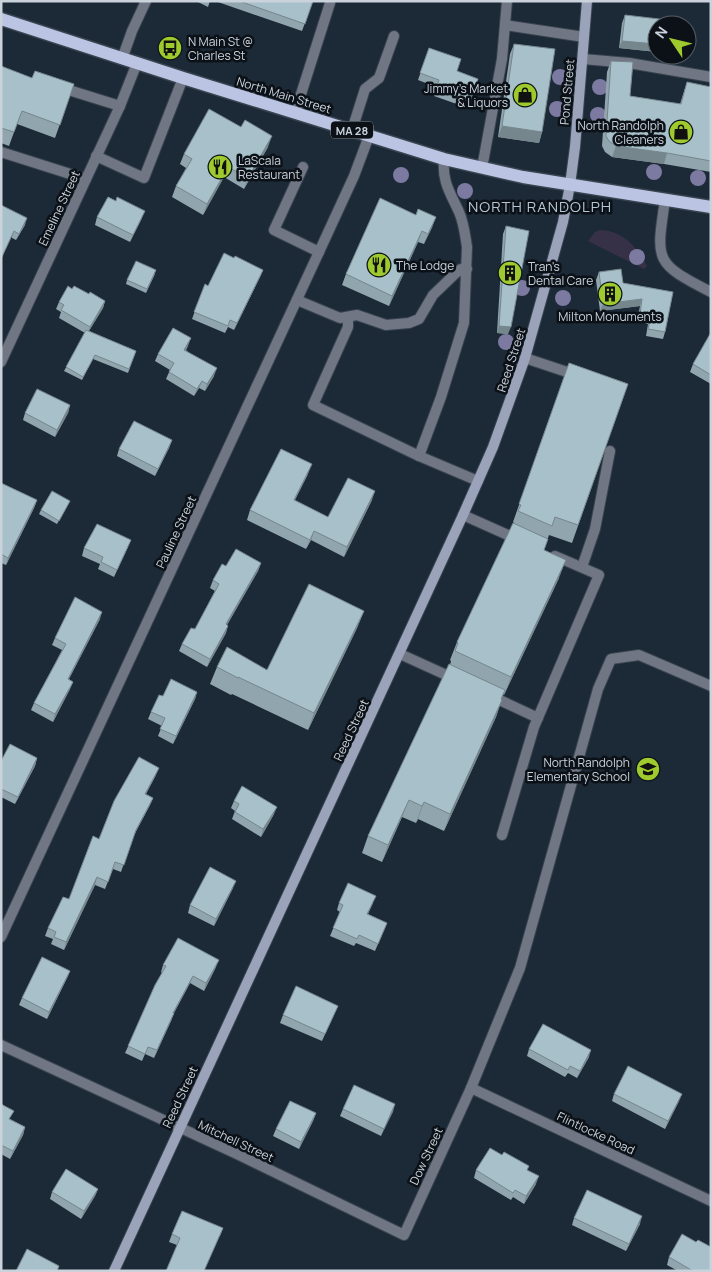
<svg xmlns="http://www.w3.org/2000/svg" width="712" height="1272" font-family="Manrope,sans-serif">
<rect width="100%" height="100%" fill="#1c2936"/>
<path fill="#373148" d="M600,230c22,0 38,18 47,36l-3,3 -56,-28 7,-9z"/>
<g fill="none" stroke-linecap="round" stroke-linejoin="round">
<g stroke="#384450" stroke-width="12">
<g id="service">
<path d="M505,25l79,12"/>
<path d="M583,59l46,4 82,14"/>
<path d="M59,87l61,19"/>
<path d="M295,113l35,-110"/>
<path d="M352,130l13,-41 14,-11 15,-42"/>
<path d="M1,152l85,27"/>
<path d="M96,156l48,22 39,-100"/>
<path d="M303,167l-29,63 45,22"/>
<path d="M482,168l20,-109 5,-58"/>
<path d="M297,300l43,18 17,-3 29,10 23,-2 10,-4 14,-24 23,-22 5,-4h6"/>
<path d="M348,317v10l-35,78 106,51 59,25"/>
<path d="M525,358l54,18"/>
<path d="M419,456l22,-59 23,-74 3,-76c-2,-12 -3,-24 -8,-35 -9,-20 -17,-30 -15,-53"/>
<path d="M463,515l56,25"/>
<path d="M582,567l13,-38 15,-78"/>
<path d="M400,654l55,25"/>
<path d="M491,696l47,22"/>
<path d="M502,835l32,-108 65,-152 -44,-19"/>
<path d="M471,1088l49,-120 78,-279 13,-30 28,-4 72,31"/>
</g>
</g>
<g stroke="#384450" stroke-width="12">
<g id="minor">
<path d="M122,59l10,-28 14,-30"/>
<path d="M665,200c-9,61 -11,63 46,92"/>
<path d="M1,362l119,-256 17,-43"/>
<path d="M1,937l318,-685 35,-76 15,-40"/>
<path d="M1,1045l236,109 167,81 67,-147 240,113"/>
</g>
</g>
<g stroke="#384450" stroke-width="12">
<path id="secondary" d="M114,1271l349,-756 30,-68 32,-89 38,-136 7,-37 5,-38 12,-146"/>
</g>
<g stroke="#384450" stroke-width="15">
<path id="primary" d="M1,19l182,59 261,81 79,18 188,30"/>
</g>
<use href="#service" stroke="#717685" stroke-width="10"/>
<use href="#minor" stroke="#717685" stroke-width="10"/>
<use href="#secondary" stroke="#9ba3ba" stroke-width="10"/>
<use href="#primary" stroke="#bbc5e3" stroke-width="12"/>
</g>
<g fill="#7c7aa0">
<circle cx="560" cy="77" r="8"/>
<circle cx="600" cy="87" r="8"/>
<circle cx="557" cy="109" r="8"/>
<circle cx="598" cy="115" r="8"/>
<circle cx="654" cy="172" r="8"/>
<circle cx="401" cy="175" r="8"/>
<circle cx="698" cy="178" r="8"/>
<circle cx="465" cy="191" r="8"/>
<circle cx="637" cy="257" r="8"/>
<circle cx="522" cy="288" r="8"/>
<circle cx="563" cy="298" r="8"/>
<circle cx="506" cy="342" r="8"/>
</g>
<g fill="#90a5ad">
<path d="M196,1h14l-2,6z"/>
<path d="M215,1h98l-11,30z"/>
<path d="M625,15l32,10v27l-38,-4 3,-25z"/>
<path d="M514,44l28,88 -3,11 -41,-6 12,-83z"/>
<path d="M429,48l28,23 21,8 -10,29 -34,-12 2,-9 -18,-7z"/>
<path d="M611,61l19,35 50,8 7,-22 24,5v85l-47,-8 -52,-7 -7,-5 -3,-6 5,-74z"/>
<path d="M1,66l31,12 42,6 -19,54 -38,-14 -8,22 -8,-3z"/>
<path d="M268,147l-24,42 -20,-12 -21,38 -31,-18 4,-11 10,-18 -6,-4 4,-10z"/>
<path d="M1,205l24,20 -9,15 -4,-2z"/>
<path d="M416,215l20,2 -12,27 -6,-2 -29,64 -47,-21 4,-11z"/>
<path d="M97,217l45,1 -12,24 -35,-17z"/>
<path d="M506,226l2,108 -11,-1 6,-99z"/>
<path d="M234,258l29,12 -3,7 -26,53 -6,-3 -3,6 -33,-14 13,-35 3,2z"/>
<path d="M599,272l24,11 50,9 -8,40 -2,7 -17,-3 2,-12 -11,-3 3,-15 -40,5 -4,-31z"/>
<path d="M155,274l-9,19 -20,-9 1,-4z"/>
<path d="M72,289l33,12 -2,7 -14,23 47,20 -8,22 -35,-14 -11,21 -18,-9 21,-38 -26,-15 2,-6 -5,-3 3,-7z"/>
<path d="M711,334v50l-21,-12 3,-8z"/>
<path d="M188,346l-2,4 28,26 -9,15 -6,-3 -5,8 -28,-17 4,-9 -15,-9 3,-7z"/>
<path d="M569,363l59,21 -56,159 -23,-8 -5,15 15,28 -55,117 -1,-1 -7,23 -52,114 -26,-12 -2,4 -14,-6 -20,45 -20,-9 6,-17 82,-171 1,-4 -1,-1 7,-18 57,-118v-1l-1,-1z"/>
<path d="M70,405l-2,8 -13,24 -32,-17 2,-7z"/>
<path d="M172,440l-3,8 -14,28 -38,-20 2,-7z"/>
<path d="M308,474l-13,26 33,17 44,-17 -28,57 -33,-17 -5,9 -59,-29 3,-10z"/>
<path d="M1,483l36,17 -3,8 -28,57 -5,-2z"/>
<path d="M70,501l-13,23 -18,-10 2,-4z"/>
<path d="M128,547l-14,30 -16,-8 2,-5 -18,-8 2,-8z"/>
<path d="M261,563l-3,8 -31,54 -1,8 -19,34 -28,-16 3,-7 13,-15 20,-38 -5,-3 3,-8 13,-14z"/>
<path d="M364,611l-7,17 -49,102 -76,-36 -1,1 -21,-11 7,-17 50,3z"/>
<path d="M100,619l-31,60 4,3 -3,7 -17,33 -22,-12 3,-7 28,-53 -10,-5 3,-7z"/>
<path d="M197,692l-2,7 -22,45 -15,-8 4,-10 -14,-7 3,-7z"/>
<path d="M37,758l-2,8 -20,38 -14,-7v-36z"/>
<path d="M156,775l-10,19 7,4 -3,7 -17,32 -12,35 -8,-3 -8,20 -10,-4 -31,65 -13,-6 2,-5 -8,-3 3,-8 21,-29 30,-60z"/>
<path d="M234,801l40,13 -13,23 -29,-18 3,-8 -4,-3z"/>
<path d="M233,888l-19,38 -26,-13 2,-8z"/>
<path d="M339,903h34l-5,11 19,9 -12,28 -19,-8 -2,3 -24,-10 10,-24 -3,-2z"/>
<path d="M163,965l53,2 -12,24 -14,-8 -16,30 -3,8 -17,37 -9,-4 -3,7 -17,-8 37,-80 -1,-1z"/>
<path d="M70,971l-3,7 -20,41 -28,-14 3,-7z"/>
<path d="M338,1006l-16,35 -42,-18 3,-8z"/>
<path d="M529,1049l60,8 -12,21 -9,-5 -3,4 -38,-21z"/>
<path d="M614,1094l65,7 -14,28 -53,-28z"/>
<path d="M1,1104l9,15 15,8 -2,8 -13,24 -9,-5z"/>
<path d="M395,1104l-14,32 -41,-20 3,-7z"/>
<path d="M316,1113l-3,8 -14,28 -26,-13 3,-7z"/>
<path d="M476,1170h51l9,14 -12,20 -11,-7 -2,3 -37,-22z"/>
<path d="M98,1189l-3,7 -14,23 -31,-20 2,-7z"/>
<path d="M574,1218l66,6 -14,27 -54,-26z"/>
<path d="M223,1228l-3,8 -43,9 -8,-3 3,-8z"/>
<path d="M669,1257l42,14h-33l-11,-6z"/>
</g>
<g fill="#75868d">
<path d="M622,41l35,3v8l-38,-4z"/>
<path d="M502,126l40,6 -3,11 -41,-6z"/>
<path d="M272,136l-4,11 -24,42 4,-11z"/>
<path d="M616,146l51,7 -3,11 -52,-7z"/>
<path d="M228,167l-4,10 -21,38 4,-11z"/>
<path d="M436,217l-4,11 -8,16 4,-10z"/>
<path d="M27,218l-2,7 -9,15z"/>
<path d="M422,231l-4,11 -29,64 3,-10z"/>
<path d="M263,270l-3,7 -26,53 3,-7z"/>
<path d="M642,299l-2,7 -40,5 3,-7z"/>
<path d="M105,301l-2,7 -16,26 3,-7z"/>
<path d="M499,326l12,1 -3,7 -11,-1z"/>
<path d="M191,338l-3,8 -6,11 2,-7z"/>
<path d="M217,368l-3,8 -9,15 2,-7z"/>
<path d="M202,381l-3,7 -5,8 3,-7z"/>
<path d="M70,405l-2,8 -13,24 2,-7z"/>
<path d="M172,440l-3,8 -14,28 3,-7z"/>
<path d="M312,464l-4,10 -18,35 4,-9z"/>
<path d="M375,491l-3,9 -28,57 3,-10z"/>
<path d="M37,500l-3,8 -28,57 2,-7z"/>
<path d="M314,531l-3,9 -5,9z"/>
<path d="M566,560l-7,18 -55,117 7,-18z"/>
<path d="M261,563l-3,8 -35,61 3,-8z"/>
<path d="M364,611l-7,17 -49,102 6,-17z"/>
<path d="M102,612l-2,7 -35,67 3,-7z"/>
<path d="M228,626l-2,7 -19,34 3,-8z"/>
<path d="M73,682l-3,7 -17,33 2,-8z"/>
<path d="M197,692l-2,7 -22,45 3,-8z"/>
<path d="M502,700l-6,17 -52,114 6,-17z"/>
<path d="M37,758l-2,8 -20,38 3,-7z"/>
<path d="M159,768l-3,7 -14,26 3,-7z"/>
<path d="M153,798l-3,7 -17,32 3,-7z"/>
<path d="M409,800l-7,17 -20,45 6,-17z"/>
<path d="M424,802l-6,17 -2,4 6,-17z"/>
<path d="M277,807l-3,7 -13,23 2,-8z"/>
<path d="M97,877l-2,8 -31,65 2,-8z"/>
<path d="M236,881l-3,7 -19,38 2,-7z"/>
<path d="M219,960l-3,7 -12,24 2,-8z"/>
<path d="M70,971l-3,7 -20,41 2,-7z"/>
<path d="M193,976l-3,7 -20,37 3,-7z"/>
<path d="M174,1013l-3,8 -17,37 3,-8z"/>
<path d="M591,1050l-2,7 -12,21 3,-7z"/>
<path d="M682,1094l-3,7 -14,28 3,-8z"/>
<path d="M395,1104l-2,8 -12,24 3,-7z"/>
<path d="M316,1113l-3,8 -14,28 2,-7z"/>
<path d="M25,1127l-2,8 -13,24 3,-8z"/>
<path d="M539,1176l-3,8 -12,20 2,-8z"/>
<path d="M98,1189l-3,7 -14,23 3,-8z"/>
<path d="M642,1216l-2,8 -14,27 3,-7z"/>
</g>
<g fill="#a7c0c9" stroke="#75868d">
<path d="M239,1h74l-8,23z"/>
<path d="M625,15l43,5v5h-11v19l-35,-3z"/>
<path d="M514,44l41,5 -13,83 -40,-6z"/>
<path d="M429,48l32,11 -4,12 21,8 -8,22 -34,-13 3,-8 -19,-7z"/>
<path d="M611,61l22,1 -3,34 51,8 6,-22 24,5v74l-44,-8 -51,-7 -7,-5 -3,-5z"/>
<path d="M1,66l31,12 3,-7 39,13 -14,41 -38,-14 -8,21 -13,-4z"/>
<path d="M209,109l32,18 4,-7 27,16 -24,42 -20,-11 -21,37 -31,-18 16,-27 -8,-5z"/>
<path d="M108,197l8,4 1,-4 28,14 -12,24 -36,-18z"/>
<path d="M380,198l36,17 2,-6 18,8 -8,17 -6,-3 -30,65 -46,-22z"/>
<path d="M1,205l26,13 -8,16 -5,-3 -13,28z"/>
<path d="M506,226l23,5 -18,96 -12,-1z"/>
<path d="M224,253l10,5 1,-2 28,14 -26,53 -7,-3 -2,6 -34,-14 11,-28 3,2z"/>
<path d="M136,261l20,9 -9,19 -20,-9z"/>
<path d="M621,269l2,14 50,9 -8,40 -17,-3 3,-13 -11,-2 2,-15 -39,5 -4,-32z"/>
<path d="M68,286l4,3 2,-3 15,8 1,-2 15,9 -15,26 -29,-17 3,-5 -5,-3z"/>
<path d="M173,328l18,10 -7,12 33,18 -10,16 -5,-3 -5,8 -28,-17 5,-9 -16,-9z"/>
<path d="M86,330l50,21 -7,18 -34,-14 -12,22 -17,-10z"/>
<path d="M710,334h1v41l-18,-11z"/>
<path d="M569,363l59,21 -50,141 -23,-8 -3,9 -34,-15 3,-6 -2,-1z"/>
<path d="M37,389l33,16 -13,25 -32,-17z"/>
<path d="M134,421l38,19 -14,29 -39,-20z"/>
<path d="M281,449l31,15 -18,36 34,17 20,-39 27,13 -28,56 -33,-16 -4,9 -60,-30z"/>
<path d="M1,483l36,17 -29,58 -7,-4z"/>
<path d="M52,491l18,10 -11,20 -18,-11z"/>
<path d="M513,523l35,16 -4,11 22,10 -55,117 -56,-26 3,-8 -1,-1z"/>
<path d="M97,524l34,16 -14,30 -16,-8 2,-5 -19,-9z"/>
<path d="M236,549l25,14 -35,61 2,2 -18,33 -28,-15 9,-16 4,1 24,-45 -6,-4 9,-16 4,2z"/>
<path d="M309,584l55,27 -50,102 -76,-36v1l-21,-11 10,-20 40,23z"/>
<path d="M75,597l27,15 -34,67 5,3 -18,32 -21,-11 32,-59 -11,-6z"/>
<path d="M449,664l56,26 -4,9 1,1 -52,114 -26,-12 -2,4 -13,-6 -21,45 -20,-9z"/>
<path d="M171,679l26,13 -21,44 -16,-7 5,-11 -14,-6 8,-17 4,1z"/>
<path d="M10,744l27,14 -19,39 -17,-8v-28z"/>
<path d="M139,757l20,11 -14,26 8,4 -17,32 -12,35 -9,-3 -7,20 -11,-5 -31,65 -12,-5 2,-5 -8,-4 15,-31 6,2 24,-63 6,3 15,-38z"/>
<path d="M242,786l35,21 -14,22 -28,-17 4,-8 -5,-3z"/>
<path d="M210,867l26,14 -20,38 -26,-14z"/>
<path d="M348,883l28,13 -9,18 20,9 -9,21 -19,-9 -2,4 -24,-11 10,-23 -4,-2z"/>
<path d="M178,938l41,22 -13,23 -13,-7 -20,37h1l-17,37 -9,-3 -3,7 -17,-8 27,-61 11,-19 -3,-1z"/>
<path d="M42,957l28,14 -21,41 -27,-14z"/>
<path d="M296,986l42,20 -13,28 -42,-19z"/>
<path d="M543,1024l48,26 -11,21 -10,-5 -2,4 -39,-21z"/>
<path d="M628,1066l54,28 -14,27 -54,-27z"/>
<path d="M354,1085l41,19 -11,25 -41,-20z"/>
<path d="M290,1101l26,12 -15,29 -25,-13z"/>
<path d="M1,1104l13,7 -5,8 16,8 -12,24 -12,-6z"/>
<path d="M490,1148l12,7 2,-3 25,14 -2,4 12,6 -13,20 -11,-6 -2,3 -37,-23z"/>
<path d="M66,1169l32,20 -14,22 -32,-19z"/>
<path d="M587,1190l55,26 -13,28 -55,-26z"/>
<path d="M182,1211l41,17 -19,43h-38l14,-33 -8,-4z"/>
<path d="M682,1234l14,8 2,-2 13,7v24h-18l-24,-14z"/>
<path d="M27,1249l32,17 -2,5h-41z"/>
</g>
<defs>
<g id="bus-disc" transform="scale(1.25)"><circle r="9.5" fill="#9fca2d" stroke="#0b1117"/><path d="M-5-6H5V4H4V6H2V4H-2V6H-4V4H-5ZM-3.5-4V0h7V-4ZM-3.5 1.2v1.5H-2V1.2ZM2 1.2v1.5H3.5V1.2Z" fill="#111"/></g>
<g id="shop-disc" transform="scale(1.25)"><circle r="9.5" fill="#9fca2d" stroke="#0b1117"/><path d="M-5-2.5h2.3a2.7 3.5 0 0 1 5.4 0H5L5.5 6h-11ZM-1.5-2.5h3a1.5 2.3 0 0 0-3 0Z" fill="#111"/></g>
<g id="restaurant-disc" transform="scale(1.25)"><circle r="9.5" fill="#9fca2d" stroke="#0b1117"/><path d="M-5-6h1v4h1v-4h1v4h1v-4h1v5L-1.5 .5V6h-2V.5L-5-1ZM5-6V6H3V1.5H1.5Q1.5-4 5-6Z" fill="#111"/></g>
<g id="building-disc" transform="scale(1.25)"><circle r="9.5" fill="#9fca2d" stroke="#0b1117"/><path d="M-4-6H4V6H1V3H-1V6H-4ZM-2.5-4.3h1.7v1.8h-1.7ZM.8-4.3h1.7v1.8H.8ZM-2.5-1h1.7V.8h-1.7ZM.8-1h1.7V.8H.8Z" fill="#111"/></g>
<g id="school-disc" transform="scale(1.25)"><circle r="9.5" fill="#9fca2d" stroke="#0b1117"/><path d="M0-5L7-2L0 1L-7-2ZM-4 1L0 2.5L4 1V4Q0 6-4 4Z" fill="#111"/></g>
</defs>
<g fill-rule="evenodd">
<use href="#bus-disc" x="170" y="48"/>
<use href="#shop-disc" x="525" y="95"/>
<use href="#shop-disc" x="681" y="132"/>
<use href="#restaurant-disc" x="220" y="167"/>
<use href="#restaurant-disc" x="379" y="265"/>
<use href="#building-disc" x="510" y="273"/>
<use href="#building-disc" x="610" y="294"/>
<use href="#school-disc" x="648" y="769"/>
</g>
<g text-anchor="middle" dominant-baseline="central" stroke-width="5" stroke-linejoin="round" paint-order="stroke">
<rect fill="#0b1117" stroke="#9198a0" stroke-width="1" x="331" y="121.5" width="42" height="17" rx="4"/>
<g font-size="11" font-weight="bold" fill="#cad2db">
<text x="352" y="130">MA 28</text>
</g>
<g font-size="12" fill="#cad2db" stroke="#0b1117" text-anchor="start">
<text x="188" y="41">N Main St @<tspan x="188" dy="14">Charles St</tspan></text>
<text x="508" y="88" text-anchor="end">Jimmy's Market<tspan x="508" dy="14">&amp; Liquors</tspan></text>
<text x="664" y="125" text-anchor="end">North Randolph<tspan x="664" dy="14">Cleaners</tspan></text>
<text x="238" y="160">LaScala<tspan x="238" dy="14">Restaurant</tspan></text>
<text x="396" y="265">The Lodge</text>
<text x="528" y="266">Tran's<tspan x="528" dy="14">Dental Care</tspan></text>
<text x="610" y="316" text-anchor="middle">Milton Monuments</text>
<text x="630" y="762" text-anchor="end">North Randolph<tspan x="630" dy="14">Elementary School</tspan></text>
</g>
<g font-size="12" fill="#cad2db" stroke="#0b1117">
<text transform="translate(567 92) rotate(-85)">Pond Street</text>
<text transform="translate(284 95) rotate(17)">North Main Street</text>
<text transform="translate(59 208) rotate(-65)">Emeline Street</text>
<text transform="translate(511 360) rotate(-72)">Reed Street</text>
<text transform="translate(176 532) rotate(-65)">Pauline Street</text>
<text transform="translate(351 730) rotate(-65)">Reed Street</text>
<text transform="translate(180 1097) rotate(-65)">Reed Street</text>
<text transform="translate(596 1133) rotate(25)">Flintlocke Road</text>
<text transform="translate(236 1141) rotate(25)">Mitchell Street</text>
<text transform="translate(426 1156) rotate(-65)">Dow Street</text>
</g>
<g font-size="15" letter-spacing="1" fill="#b5c6d6" stroke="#0b1117">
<text x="540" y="206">NORTH RANDOLPH</text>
</g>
</g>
<rect width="712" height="1272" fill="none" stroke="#cad2db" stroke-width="5"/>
<g transform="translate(672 40) rotate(305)"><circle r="24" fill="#0b1117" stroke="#575e65"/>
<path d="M0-4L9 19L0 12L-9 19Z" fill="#9fca2d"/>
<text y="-8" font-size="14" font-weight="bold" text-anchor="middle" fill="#cad2db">N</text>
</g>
</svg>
